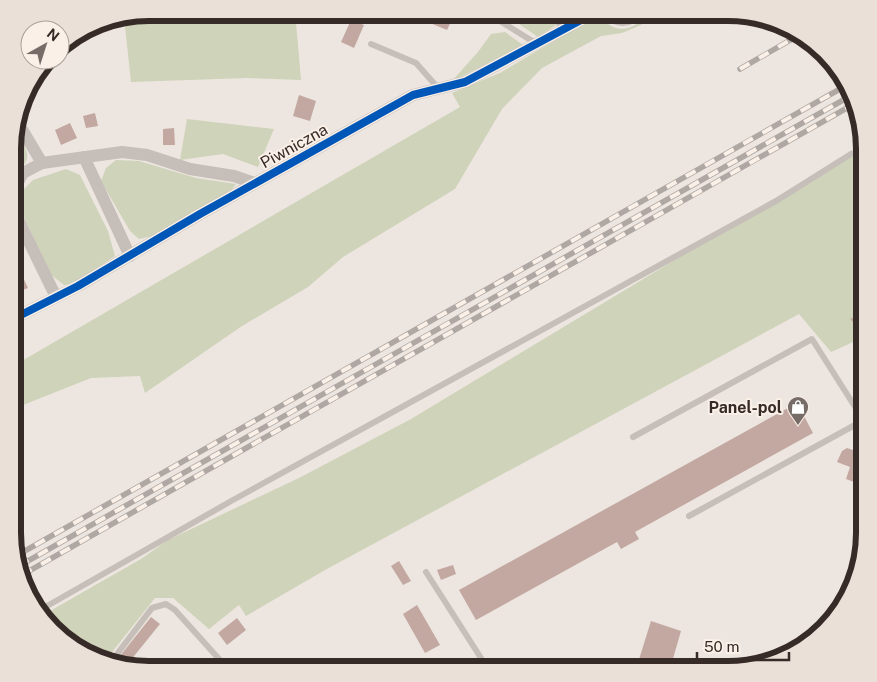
<svg xmlns="http://www.w3.org/2000/svg" width="877" height="682" font-family="'Public Sans',sans-serif">
<rect width="100%" height="100%" fill="#ede6e0"/>
<g fill="#cfd3b9">
<path d="M149,13h143l4,9 5,58 -54,-2 -116,4 -7,-65z"/>
<path d="M503,13h45l8,12 -18,12z"/>
<path d="M649,13h7l-15,12 -19,8 -21,3 -59,32 -40,41 -47,80 -112,68 -35,30 -66,39 -97,67 -5,-17 -49,2 -78,31v-43l447,-259 -8,-14 48,-20 94,-56c7,0 8,3 14,7 15,11 31,1 41,-11z"/>
<path d="M505,32l18,13 -72,37 27,-30 13,-18z"/>
<path d="M187,119l87,10 -16,38 -35,-13 -43,6z"/>
<path d="M14,130c14,23 21,26 0,46z"/>
<path d="M863,143l1,194 -33,15 -32,-38 -474,256 -79,46 -7,-11 -30,24 -36,-31h-18l-50,63c-26,-6 -47,-27 -62,-46l98,-56 27,-19 131,-62 112,-59 350,-211z"/>
<path d="M116,160l23,1 57,17 40,6 -5,6 -74,45 -18,4 -9,-8 -29,-50 5,-13z"/>
<path d="M66,169l14,6 28,56 7,25 -42,28 -9,1 -14,-11 -30,-66 2,-17 11,-11z"/>
</g>
<g fill="#c2a8a0">
<path d="M420,13h35l-8,17 -29,-12z"/>
<path d="M351,20l13,5 -10,23 -13,-6z"/>
<path d="M73,38l2,3 -12,4v-1z"/>
<path d="M299,95l17,6 -6,20 -17,-5z"/>
<path d="M95,113l3,13 -12,2 -3,-12z"/>
<path d="M70,123l7,15 -16,7 -6,-15z"/>
<path d="M174,128l1,17h-12v-16z"/>
<path d="M13,256l15,32 -15,6z"/>
<path d="M859,309l5,17 -5,1 -2,-6 -3,2 -4,-4 5,-2 -2,-6z"/>
<path d="M797,403l16,30 -178,99 4,7 -18,10 -4,-7 -141,78 -17,-30z"/>
<path d="M847,448l17,6 -10,28 -8,-3 4,-12 -13,-5 5,-11z"/>
<path d="M399,561l12,20 -8,4 -12,-19z"/>
<path d="M453,565l3,9 -15,6 -4,-10z"/>
<path d="M417,605l23,40 -15,8 -22,-39z"/>
<path d="M151,617l9,7 -34,42 -6,-1 -4,-4z"/>
<path d="M237,618l9,12 -19,15 -9,-12z"/>
<path d="M651,621l30,10 -11,38h-34z"/>
<path d="M461,665l3,4h-11z"/>
</g>
<g fill="none" stroke-linecap="round" stroke-linejoin="round">
<g stroke="#c6beb9" stroke-width="6">
<path d="M487,13l50,31"/>
<path d="M604,13c12,14 26,13 39,0"/>
<path d="M371,44l45,19 23,26"/>
<path d="M633,437l179,-98 52,82"/>
<path d="M689,516l175,-96"/>
<path d="M426,572l62,97"/>
<path d="M40,610l193,-110 543,-299 75,-47"/>
<path d="M111,662l41,-54 14,-4 9,6 53,59"/>
</g>
<g stroke="#c6beb9" stroke-width="12">
<path d="M555,13l11,15"/>
<path d="M17,121l25,42"/>
<path d="M84,157l46,99"/>
<path d="M14,189l9,-16 19,-10 80,-11 25,3 43,14 44,7 20,7"/>
<path d="M14,211l42,86"/>
<path d="M13,319l65,-33 122,-72 213,-119 52,-13 129,-69"/>
</g>
<g stroke="#aea7a3" stroke-width="5.5">
<g id="rail">
<path d="M740,69l59,-34"/>
<path d="M16,556l831,-471"/>
<path d="M19,566l833,-471"/>
<path d="M22,575l832,-471"/>
</g>
</g>
<use href="#rail" stroke="#faf0e7" stroke-width="4" stroke-dasharray="11" stroke-linecap="butt"/>
<g stroke="#faf0e7" stroke-width="11">
<path id="cycleway" d="M13,319l65,-33 122,-72 213,-119 52,-13 129,-69"/>
</g>
<use href="#cycleway" stroke="#0057b8" stroke-width="8"/>
</g>
<defs>
<g id="shop-pin" transform="scale(1.125)"><path d="M0 17L-7.5 6A9.5 9.5 0 1 1 7.5 6Z" fill="#776c68" stroke="#faf0e7"/><path d="M-5-2.5h2.3a2.7 3.5 0 0 1 5.4 0H5L5.5 6h-11ZM-1.5-2.5h3a1.5 2.3 0 0 0-3 0Z" fill="#fff"/></g>
</defs>
<g fill-rule="evenodd">
<use href="#shop-pin" x="798" y="407"/>
</g>
<g text-anchor="middle" dominant-baseline="central" stroke-width="4" stroke-linejoin="round" paint-order="stroke">
<g font-size="16" fill="#372b27" stroke="#faf0e7">
<text transform="translate(294 146) rotate(-29)">Piwniczna</text>
</g>
<g font-size="16" font-weight="bold" fill="#372b27" stroke="#faf0e7" text-anchor="end">
<text x="782" y="407">Panel-pol</text>
</g>
</g>
<path d="M0 0H877V682H0ZM149 21H728A128 128 0 0 1 856 149V533A128 128 0 0 1 728 661H149A128 128 0 0 1 21 533V149A128 128 0 0 1 149 21Z" fill="#eae0d8" fill-rule="evenodd"/>
<path fill="none" stroke="#372b27" stroke-width="6" d="M149 21H728A128 128 0 0 1 856 149V533A128 128 0 0 1 728 661H149A128 128 0 0 1 21 533V149A128 128 0 0 1 149 21Z"/>
<g transform="translate(45 45) rotate(39)"><circle r="24" fill="#faf0e7" stroke="#aca19a"/>
<path d="M0-4L9 19L0 12L-9 19Z" fill="#776c68"/>
<text y="-8" font-size="14" font-weight="bold" text-anchor="middle" fill="#372b27">N</text>
</g>
<path d="M697 652v8h92v-8" fill="none" stroke="#372b27" stroke-width="2.5"/>
<text x="704" y="652" font-size="15" fill="#372b27" stroke="#faf0e7" stroke-width="4" paint-order="stroke">50 m</text>
</svg>
